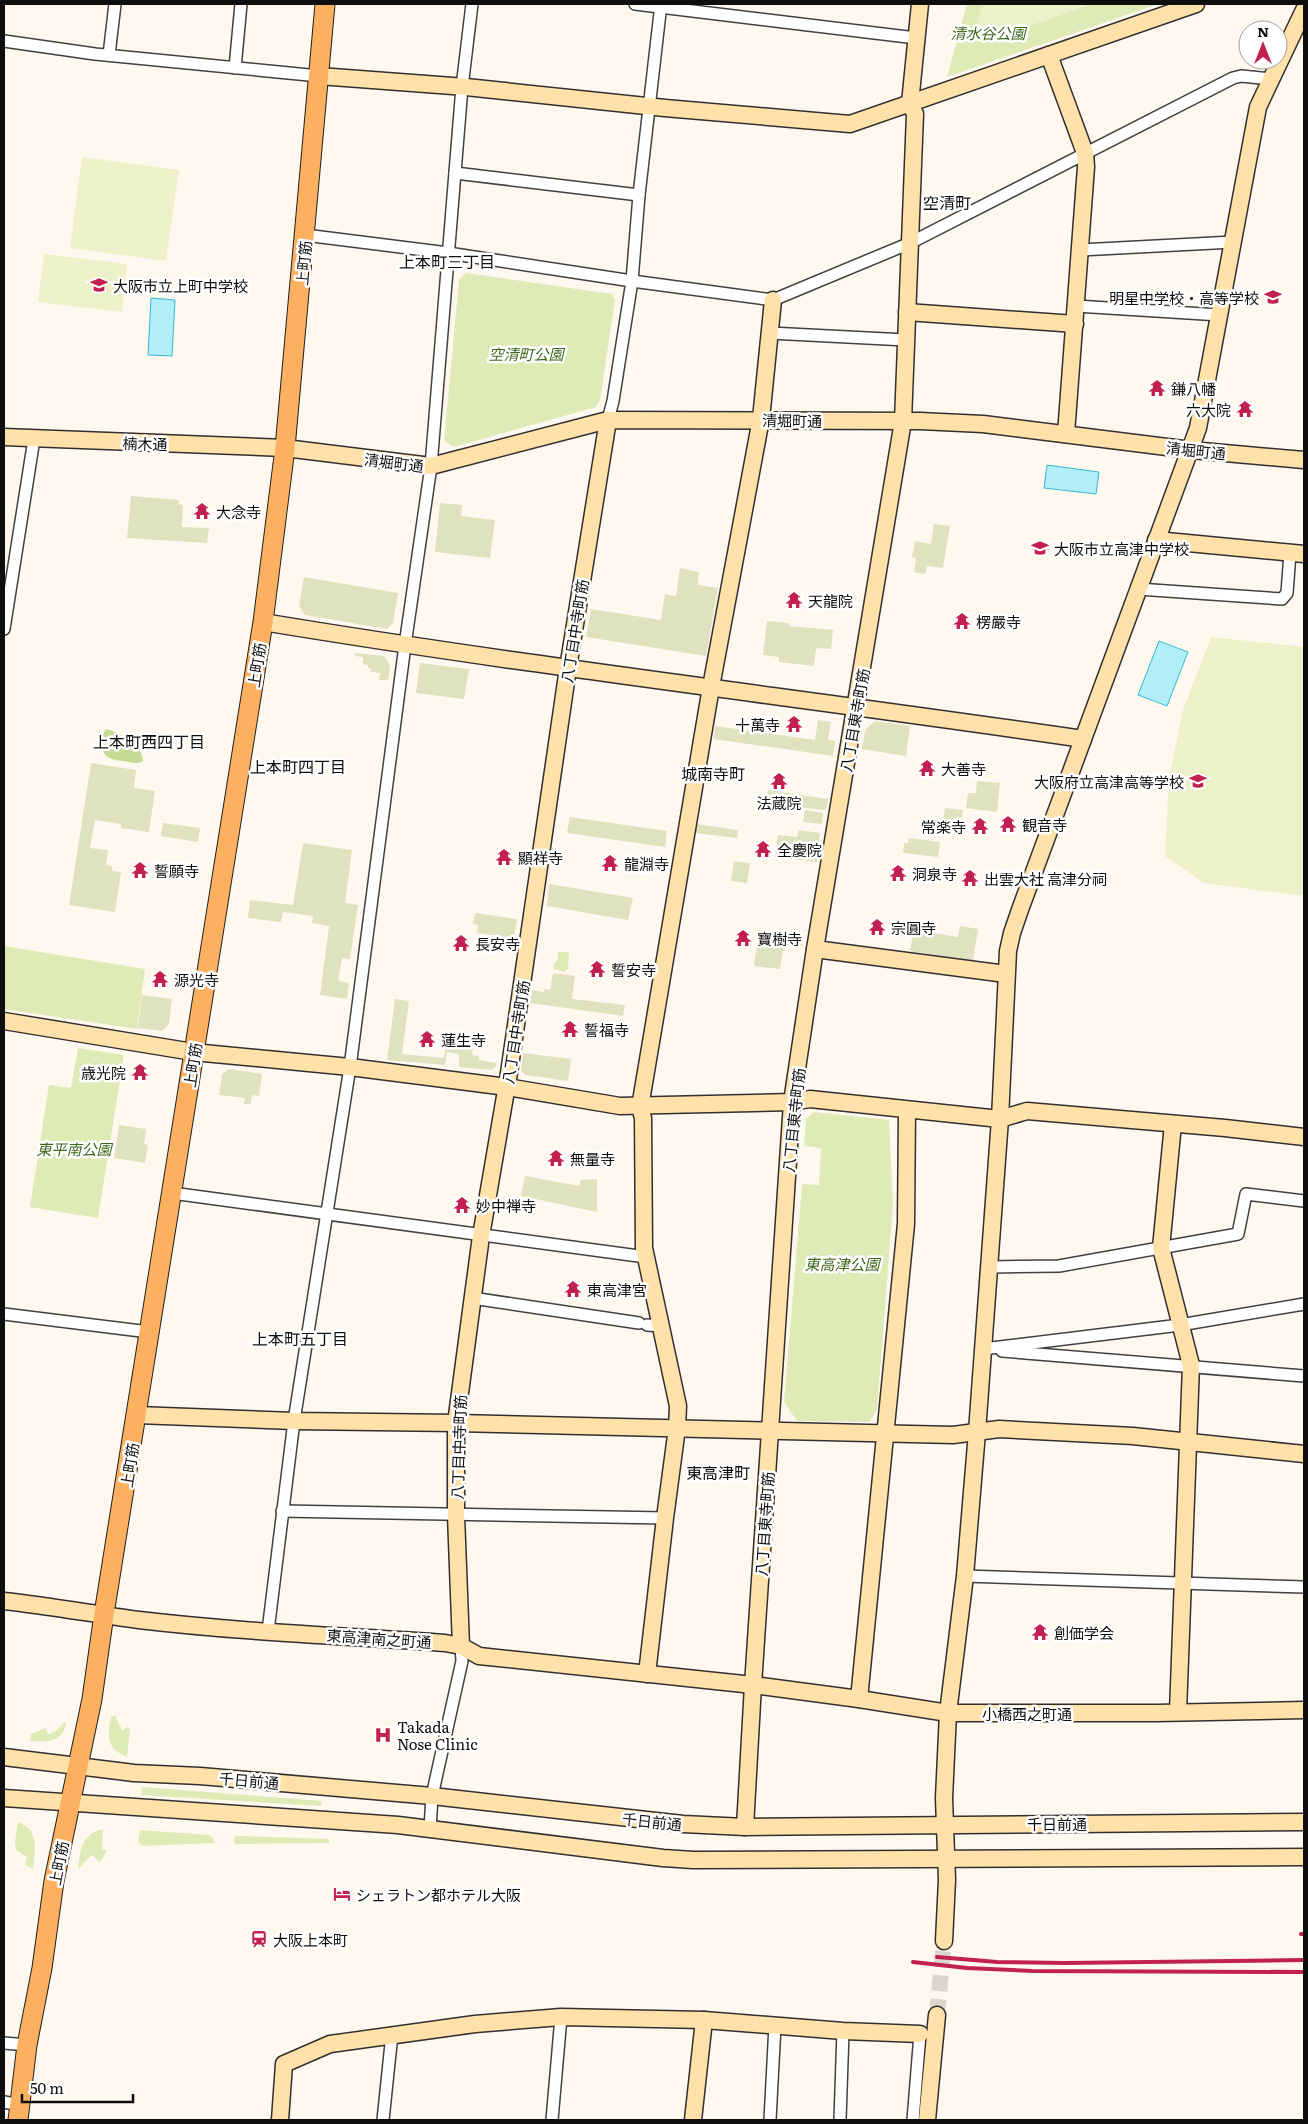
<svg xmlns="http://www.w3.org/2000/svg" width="1308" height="2124" font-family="Literata,'Noto Sans JP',serif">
<rect width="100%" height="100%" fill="#fff8ee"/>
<g fill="#deebb7">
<path d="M967,4h191l-211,73z"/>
<path d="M466,273l146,21 3,6 -15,100 -4,7 -142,40 -10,-6 15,-161z"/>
<path d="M4,946l141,23 -8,60 -133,-20z"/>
<path d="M558,952h11l-1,17 -4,3 -10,-3 -1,-4 5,-6z"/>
<path d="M78,1048l46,7 -26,163 -68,-11 19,-122 22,3z"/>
<path d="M814,1112l75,8 4,85 -16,205 -8,12 -72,-1 -13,-19 18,-218 17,1 2,-37 -17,-2 2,-27z"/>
<path d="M115,1715l7,16 5,-4 3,1 -3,29c-21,-9 -20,-21 -16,-40z"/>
<path d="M64,1722l2,1c-2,19 -21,20 -36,18l1,-7 14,-6 3,6c7,-1 11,-6 16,-12z"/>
<path d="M142,1787l180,14 -1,5 -180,-11z"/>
<path d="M18,1822c22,8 17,28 15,47l-8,-4 2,-8 -11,-7 -1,-9z"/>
<path d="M103,1829l-1,20 5,1 -7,13 -8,-8 -14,14c2,-18 4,-36 25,-40z"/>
<path d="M140,1830l69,5 4,3 2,5 -73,3 -4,-4z"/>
<path d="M237,1836l92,3v4l-92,1 -3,-1v-6z"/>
</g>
<path fill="#c6dc95" d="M106,729c13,3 38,17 37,32 -7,4 -12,1 -20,0 -16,-2 -20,-4 -23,-21z"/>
<g fill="#dfe2bf">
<path d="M131,496l48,4 -1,4 5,1 -1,22 27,1 -2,15 -80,-5z"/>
<path d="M440,503l22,2 -1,11 34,4 -5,38 -55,-6z"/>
<path d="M934,524l16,2 -7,42 -16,-2 -2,8 -11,-2 2,-14 -4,-1 3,-16 16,3z"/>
<path d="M680,568l19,4 -1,13 20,3 -12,68 -120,-19 5,-28 70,11 4,-26 11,2z"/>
<path d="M304,577l94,16 -5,30 -6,6 -82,-14 -6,-9z"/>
<path d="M767,621l22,2v3l44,4 -2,19 -15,-1 -2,18 -35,-4v-5l-16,-2z"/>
<path d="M355,653l29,3 6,9 -2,15h-9l1,-7 -9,-1v-3l-3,-1v-3l-5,-1v-7l-8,-1z"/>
<path d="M420,663l49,6 -5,30 -48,-6z"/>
<path d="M818,720l13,2 -3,18 7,1 -2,15 -119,-17 1,-13 100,14z"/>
<path d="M875,721l35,5 -4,30 -44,-7 3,-19z"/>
<path d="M91,763l45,7 -2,18 21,3 -6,41 -28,-4v-4l-26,-4 -5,28 18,2 -2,15 6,1v5l9,1 -6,40 -46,-7z"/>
<path d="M977,781l23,2 -3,29 -31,-4 2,-15h8z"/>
<path d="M768,790l60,9 -2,11 -60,-6z"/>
<path d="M945,808l18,2 -4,25 -18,-2z"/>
<path d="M805,810l18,3 -1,11 -19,-2z"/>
<path d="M570,817l97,14 -2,16 -98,-14z"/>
<path d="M163,823l37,5 -2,14 -37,-6z"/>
<path d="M696,824l42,6 -1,8 -42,-5z"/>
<path d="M799,830l21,3 -3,29 -42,-5 3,-22 19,2z"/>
<path d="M909,838l31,4 -2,15 -35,-4 1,-10h4z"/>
<path d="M303,843l49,7 -7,53 13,2 -8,54 -8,-1 -4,23 11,2 -2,16 -27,-4 9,-69 -17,-3 1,-7 -30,-4 -2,10 -33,-4 2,-18 43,5z"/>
<path d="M734,861l16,2 -3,20 -16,-2z"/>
<path d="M549,884l84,14 -5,22 -81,-14z"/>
<path d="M475,913l42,6 -4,27 -8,-1v-8l-28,-4 1,-8 -5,-1z"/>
<path d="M960,926l18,3 -5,32 -63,-10 4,-23 13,2v2l31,5z"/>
<path d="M759,930l45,6 -1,10 -19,-3 -4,26 -26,-3z"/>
<path d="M553,973l22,3 -3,23 53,6 -2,11 -93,-13 2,-13 12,2v-3l6,1z"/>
<path d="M142,995l30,4 -3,25 -7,7 -24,-3z"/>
<path d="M395,999l14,2 -7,53 42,4 3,-22 27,4 -2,15 7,1v4l17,3v3l-4,4 -33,-3v-13l-12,-2 -2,13 -58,-5z"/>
<path d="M523,1053l48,6 -3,22 -42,-6 -5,-4z"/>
<path d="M229,1069l33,5 -3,22 -7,-1 -1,9h-7l1,-6 -26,-3 3,-21z"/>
<path d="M119,1125l27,4 -2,15 4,1 -3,18 -31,-5z"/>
<path d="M525,1176l54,10 2,-6 16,-1v33l-76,-16z"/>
</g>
<g fill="#edf1c9">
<path d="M982,4h111l-102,35 -14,-13z"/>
<path d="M82,157l97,13 -13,91 -96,-13z"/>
<path d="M44,254l83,10 -5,48 -84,-10z"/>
<path d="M1211,637l93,10v249l-100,-13 -39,-27 4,-78 14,-68z"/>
</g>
<g fill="#b1eef8" stroke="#36b8d1">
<path d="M151,298l24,2 -3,56 -24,-1z"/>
<path d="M1047,465l52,7 -3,22 -52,-6z"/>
<path d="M1159,641l29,11 -21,54 -29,-11z"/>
</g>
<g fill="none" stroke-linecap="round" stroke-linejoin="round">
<path stroke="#dbd5cc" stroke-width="16" stroke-dasharray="16 8" stroke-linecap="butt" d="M937,2015l7,-74"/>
<g stroke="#414141" stroke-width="14">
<g id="street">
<path d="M635,4l281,34"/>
<path d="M4,41l91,13 224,22"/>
<path d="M109,55l6,-51"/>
<path d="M235,68l6,-64"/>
<path d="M455,173l184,22"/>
<path d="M305,235l143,18 184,28 141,19 137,-57 323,-165 8,-2 30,3"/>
<path d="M1080,250l153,-8"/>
<path d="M1076,306l144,9"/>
<path d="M770,333l136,7"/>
<path d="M608,420l5,-19 19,-120 7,-86 22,-191"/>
<path d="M1138,589l144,10 5,-6 3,-40"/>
<path d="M4,629l30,-190"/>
<path d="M172,1193l474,64"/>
<path d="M990,1267l69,-1 179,-32 8,-40 58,7"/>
<path d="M472,1298l167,25"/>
<path d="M4,1314l145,18"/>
<path d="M647,1325l15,1"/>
<path d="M983,1349l197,-24 124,-21"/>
<path d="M1002,1351l302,25"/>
<path d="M282,1511l383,7"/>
<path d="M965,1576l339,11"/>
<path d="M268,1631l26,-210 56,-354 55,-422 26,-179 31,-379 10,-83"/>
<path d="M430,1829l2,-33 30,-135 -1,-15"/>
<path d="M4,2043l23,2"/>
<path d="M4,2102l16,3"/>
<path d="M383,2120l9,-86"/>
<path d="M552,2120l9,-103"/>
<path d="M770,2120l5,-95"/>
<path d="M840,2120l3,-89"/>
<path d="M913,2120l7,-86"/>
</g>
</g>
<g stroke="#303030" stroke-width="19">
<g id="secondary">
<path d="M1049,55l36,98 1,14 -20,267"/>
<path d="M319,76l147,11 199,21 185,16 346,-120"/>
<path d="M907,312l168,12"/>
<path d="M4,437l281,11 146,18 177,-46 312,1 63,3 208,26 113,10"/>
<path d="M1156,540l148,14"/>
<path d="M263,622c272,45 546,77 820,117"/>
<path d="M815,949l191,25"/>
<path d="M4,1021l189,31 157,15 157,20 113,19 172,-4 18,-3 190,20 27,-8 198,17 79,9"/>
<path d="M1173,1124l-12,124 30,117 -13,347"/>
<path d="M137,1415l157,6 162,2 497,12 46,-6 134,7 171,18"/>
<path d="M4,1601c45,5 90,13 135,19 101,12 205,16 306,23l16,3 18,10 274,29 106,14 89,14h209l147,-3"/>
<path d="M461,1646l-5,-131v-92l25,-187 28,-163 59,-405 40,-248"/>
<path d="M647,1674l18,-156 12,-90 1,-22 -34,-158 -1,-130 -3,-11 71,-420 50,-268 12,-119"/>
<path d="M859,1699l47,-475 1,-114"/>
<path d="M4,1757l130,16 66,3 232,20 251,28 62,3 559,-5"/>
<path d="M4,1798l394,27 265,33 30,2 611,-3"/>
<path d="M745,1827l8,-142 39,-583 23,-153 88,-528 12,-307 -5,-11 10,-99"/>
<path d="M944,1941l3,-61 -3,-82 4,-85 17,-137 12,-144 23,-313 8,-168 4,-18 9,-26 177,-479 60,-321 46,-97"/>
<path d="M280,2120l4,-56 46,-20 145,-20 86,-7 143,3 139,11 77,3"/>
<path d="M693,2120l11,-100"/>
<path d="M927,2120l10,-105"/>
</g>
</g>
<g stroke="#1f1f1f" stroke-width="21">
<path id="primary" d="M18,2120l9,-75 15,-77 12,-87 38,-182 12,-85 159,-992 22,-174 40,-444"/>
</g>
<use href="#street" stroke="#fff" stroke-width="11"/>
<use href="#secondary" stroke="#ffe1a9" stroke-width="16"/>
<use href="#primary" stroke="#fcb161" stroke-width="19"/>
<g stroke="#c2214f" stroke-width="4">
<path d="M1301,1934h3"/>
<path d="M937,1957l60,5 68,1 239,-3"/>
<path d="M913,1962l54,6 65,3 272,1"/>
</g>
</g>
<defs>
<g id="school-bare" transform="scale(1.35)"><path d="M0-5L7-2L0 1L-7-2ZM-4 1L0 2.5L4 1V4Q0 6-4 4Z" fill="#c2214f" stroke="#fff" stroke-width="2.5" paint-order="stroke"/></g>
<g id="temple-bare" transform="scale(1.35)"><path d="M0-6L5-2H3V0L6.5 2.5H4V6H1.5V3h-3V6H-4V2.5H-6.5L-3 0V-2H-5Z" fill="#c2214f" stroke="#fff" stroke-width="2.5" paint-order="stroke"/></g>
<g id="hospital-bare" transform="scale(1.35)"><path d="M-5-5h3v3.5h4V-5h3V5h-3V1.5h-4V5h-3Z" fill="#c2214f" stroke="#fff" stroke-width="2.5" paint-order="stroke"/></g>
<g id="hotel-bare" transform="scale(1.35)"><path d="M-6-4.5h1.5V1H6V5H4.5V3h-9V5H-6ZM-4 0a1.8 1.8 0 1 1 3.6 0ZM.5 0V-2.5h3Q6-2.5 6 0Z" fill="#c2214f" stroke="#fff" stroke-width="2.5" paint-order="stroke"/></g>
<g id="station-bare" transform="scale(1.35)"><path d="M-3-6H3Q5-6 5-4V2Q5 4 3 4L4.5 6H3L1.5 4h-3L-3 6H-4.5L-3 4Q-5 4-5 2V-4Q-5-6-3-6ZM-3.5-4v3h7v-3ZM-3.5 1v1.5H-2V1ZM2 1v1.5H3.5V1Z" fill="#c2214f" stroke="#fff" stroke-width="2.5" paint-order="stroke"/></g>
</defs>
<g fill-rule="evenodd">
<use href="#school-bare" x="99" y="285"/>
<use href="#school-bare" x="1273" y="297"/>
<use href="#temple-bare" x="1157" y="388"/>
<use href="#temple-bare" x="1245" y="409"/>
<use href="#temple-bare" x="202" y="511"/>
<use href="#school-bare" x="1040" y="548"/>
<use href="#temple-bare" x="794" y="600"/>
<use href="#temple-bare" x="962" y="621"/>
<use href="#temple-bare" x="794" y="724"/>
<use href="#temple-bare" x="927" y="768"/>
<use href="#temple-bare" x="779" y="781"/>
<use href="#school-bare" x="1198" y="781"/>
<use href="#temple-bare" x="1008" y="824"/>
<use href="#temple-bare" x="980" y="826"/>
<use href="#temple-bare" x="763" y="849"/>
<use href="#temple-bare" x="504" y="857"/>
<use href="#temple-bare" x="610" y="863"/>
<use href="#temple-bare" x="140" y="870"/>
<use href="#temple-bare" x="898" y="873"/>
<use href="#temple-bare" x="970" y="878"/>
<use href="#temple-bare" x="877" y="927"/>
<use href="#temple-bare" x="743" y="938"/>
<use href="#temple-bare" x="461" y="943"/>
<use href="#temple-bare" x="597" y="969"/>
<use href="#temple-bare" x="160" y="979"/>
<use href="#temple-bare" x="570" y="1029"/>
<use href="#temple-bare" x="427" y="1039"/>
<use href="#temple-bare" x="140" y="1072"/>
<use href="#temple-bare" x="556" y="1158"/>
<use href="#temple-bare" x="462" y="1205"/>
<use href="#temple-bare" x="573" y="1289"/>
<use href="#temple-bare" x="1040" y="1632"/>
<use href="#hospital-bare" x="383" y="1735"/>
<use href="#hotel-bare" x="342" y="1894"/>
<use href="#station-bare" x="259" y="1939"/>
</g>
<g text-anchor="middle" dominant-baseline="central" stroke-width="5" stroke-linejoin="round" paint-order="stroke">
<g font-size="15" font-style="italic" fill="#3e671c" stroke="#fff">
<text x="988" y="32">清水谷公園</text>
<text x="526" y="353">空清町公園</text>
<text x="74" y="1148">東平南公園</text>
<text x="842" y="1263">東高津公園</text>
</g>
<g font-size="15" fill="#0e0e0e" stroke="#fff">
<text transform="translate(303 263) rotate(-85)">上町筋</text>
<text transform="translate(792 420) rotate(1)">清堀町通</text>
<text transform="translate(145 443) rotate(2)">楠木通</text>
<text transform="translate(1196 450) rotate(6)">清堀町通</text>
<text transform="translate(394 462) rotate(7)">清堀町通</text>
<text transform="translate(574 631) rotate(-81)">八丁目中寺町筋</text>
<text transform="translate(256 665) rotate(-81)">上町筋</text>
<text transform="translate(854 720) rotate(-80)">八丁目東寺町筋</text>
<text transform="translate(515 1032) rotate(-81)">八丁目中寺町筋</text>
<text transform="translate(192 1065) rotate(-81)">上町筋</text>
<text transform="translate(793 1120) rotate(-84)">八丁目東寺町筋</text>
<text transform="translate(458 1447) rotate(-88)">八丁目中寺町筋</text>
<text transform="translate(129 1465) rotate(-81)">上町筋</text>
<text transform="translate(764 1524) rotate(-86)">八丁目東寺町筋</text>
<text transform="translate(379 1638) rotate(4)">東高津南之町通</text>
<text x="1027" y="1713">小橋西之町通</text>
<text transform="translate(249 1780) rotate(5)">千日前通</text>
<text transform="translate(652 1821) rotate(6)">千日前通</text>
<text x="1057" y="1823">千日前通</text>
<text transform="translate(58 1863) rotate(-79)">上町筋</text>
</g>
<g font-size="15" fill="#0e0e0e" stroke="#fff" text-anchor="start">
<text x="113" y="285">大阪市立上町中学校</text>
<text x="1259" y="297" text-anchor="end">明星中学校・高等学校</text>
<text x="1171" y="388">鎌八幡</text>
<text x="1231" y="409" text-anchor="end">六大院</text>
<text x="216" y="511">大念寺</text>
<text x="1054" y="548">大阪市立高津中学校</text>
<text x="808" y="600">天龍院</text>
<text x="976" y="621">楞嚴寺</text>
<text x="780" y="724" text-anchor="end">十萬寺</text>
<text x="941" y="768">大善寺</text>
<text x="1184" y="781" text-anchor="end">大阪府立高津高等学校</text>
<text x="779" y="802" text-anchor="middle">法蔵院</text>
<text x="1022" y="824">観音寺</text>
<text x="966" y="826" text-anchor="end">常楽寺</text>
<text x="777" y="849">全慶院</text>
<text x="518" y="857">顯祥寺</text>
<text x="624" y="863">龍淵寺</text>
<text x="154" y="870">誓願寺</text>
<text x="912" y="873">洞泉寺</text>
<text x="984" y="878">出雲大社 高津分祠</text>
<text x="891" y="927">宗圓寺</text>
<text x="757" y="938">寶樹寺</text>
<text x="475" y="943">長安寺</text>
<text x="611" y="969">誓安寺</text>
<text x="174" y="979">源光寺</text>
<text x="584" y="1029">誓福寺</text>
<text x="441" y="1039">蓮生寺</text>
<text x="126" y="1072" text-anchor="end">歳光院</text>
<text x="570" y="1158">無量寺</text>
<text x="476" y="1205">妙中禅寺</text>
<text x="587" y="1289">東高津宮</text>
<text x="1054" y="1632">創価学会</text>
<text x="397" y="1726">Takada<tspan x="397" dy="17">Nose Clinic</tspan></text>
<text x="356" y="1894">シェラトン都ホテル大阪</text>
<text x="273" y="1939">大阪上本町</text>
</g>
<g font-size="16" fill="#0e0e0e" stroke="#fff">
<text x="947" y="202">空清町</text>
<text x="447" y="261">上本町三丁目</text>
<text x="149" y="741">上本町西四丁目</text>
<text x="298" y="766">上本町四丁目</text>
<text x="713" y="773">城南寺町</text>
<text x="300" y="1338">上本町五丁目</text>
<text x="718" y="1472">東高津町</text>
</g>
</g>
<rect width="1308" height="2124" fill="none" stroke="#0e0e0e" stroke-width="10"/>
<g transform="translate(1263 45)"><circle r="24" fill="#ffffff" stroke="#9f9f9f"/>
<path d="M0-4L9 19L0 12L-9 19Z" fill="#c2214f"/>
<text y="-8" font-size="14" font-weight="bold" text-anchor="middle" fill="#0e0e0e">N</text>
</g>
<path d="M22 2094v8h111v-8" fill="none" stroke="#0e0e0e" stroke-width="2.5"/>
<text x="30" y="2094" font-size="15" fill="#0e0e0e" stroke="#ffffff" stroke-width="4" paint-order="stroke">50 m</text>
</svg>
